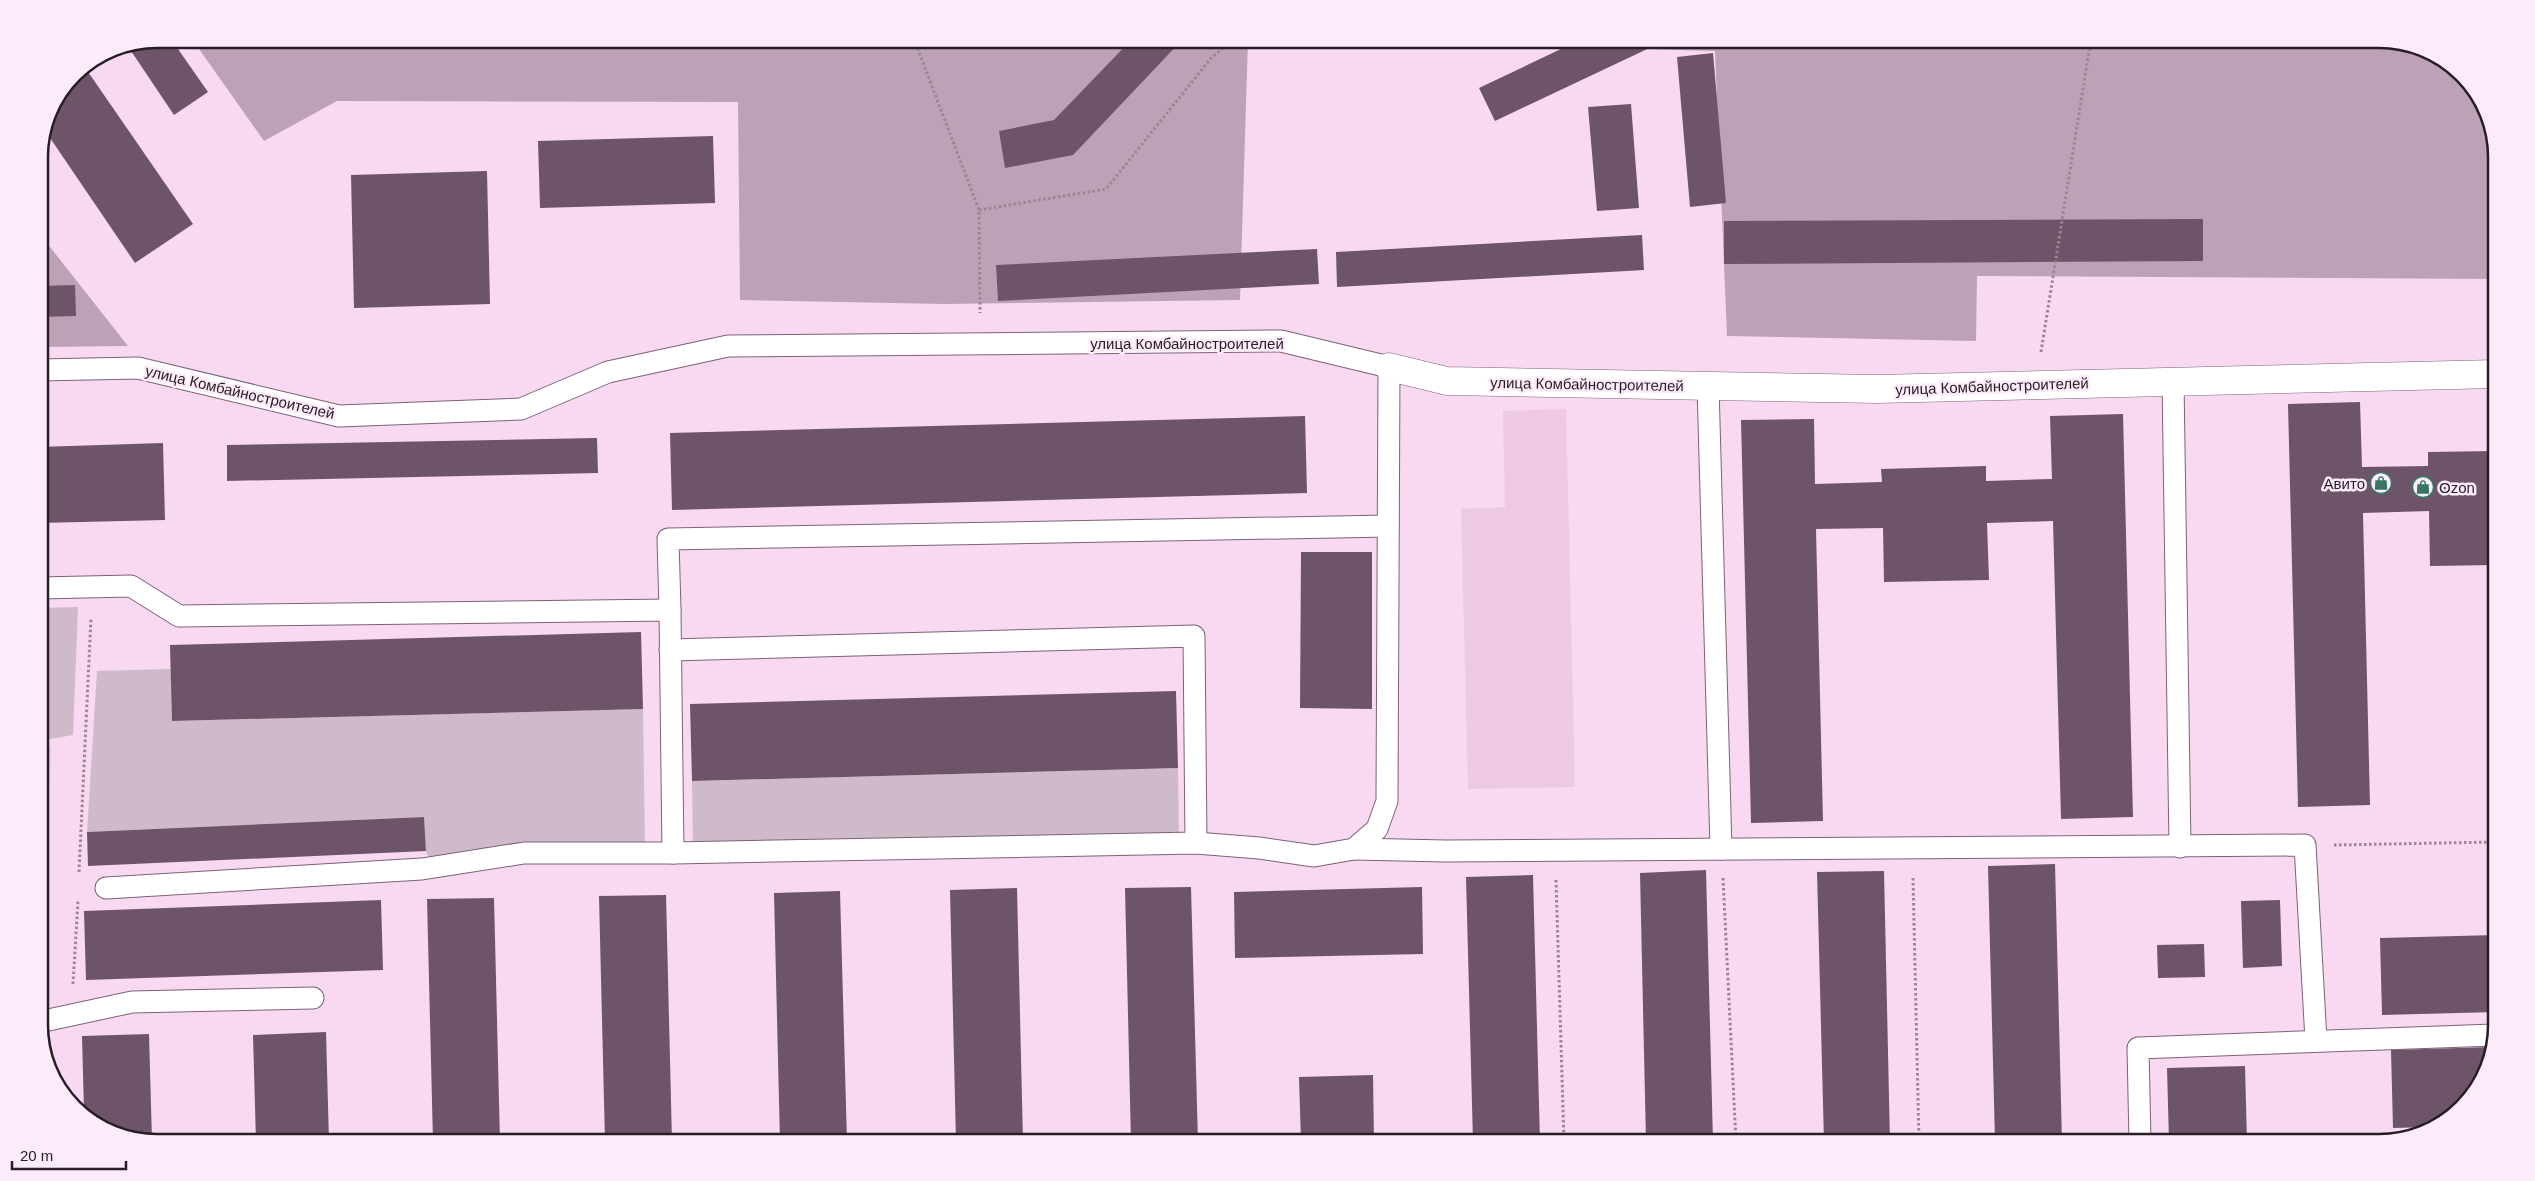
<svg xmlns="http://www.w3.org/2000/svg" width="2535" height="1181" font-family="Arial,sans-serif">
<rect width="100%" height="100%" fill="#f8d9f1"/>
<g fill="#eec9e6">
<path d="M1566,409l9,378 -107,2 -7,-280 44,-2 -2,-96z"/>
<path d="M51,747l-6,210 -6,2v-211z"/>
</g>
<g fill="#cebac9">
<path d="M78,607l-5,128 -34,6v-133z"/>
<path d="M171,669l1,52 471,-12 2,145 -212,13 -7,-16 -2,-34 -337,15 10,-161z"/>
<path d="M1178,768l1,75 -486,10 -1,-72z"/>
</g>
<g fill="#bda2b7">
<path d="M192,39h1056l-8,261 -295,4 -205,-4 -2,-198 -401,-1 -73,40z"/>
<path d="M1268,39h1111l45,9 52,43 20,58v130l-519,-3 -1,65 -249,-5 -12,-285z"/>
<path d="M39,233l89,113 -89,1z"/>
</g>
<g fill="#6e5469">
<path d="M156,39h15l37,53 -34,23 -47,-70z"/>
<path d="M1132,39h51l-110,116 -68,13 -6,-37 55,-11z"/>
<path d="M1582,39h76l2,4 -165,78 -16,-33z"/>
<path d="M1713,53l13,150 -36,4 -13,-150z"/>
<path d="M84,66l109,158 -58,39 -91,-134 4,-18 25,-38z"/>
<path d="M1631,104l8,104 -42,3 -9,-104z"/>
<path d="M713,136l2,67 -175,5 -2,-67z"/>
<path d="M487,171l3,133 -136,4 -3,-133z"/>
<path d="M2203,219v42l-479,3v-43z"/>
<path d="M1642,235l2,35 -307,17 -1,-35z"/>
<path d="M1317,249l2,35 -321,17 -2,-36z"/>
<path d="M75,285l1,31 -37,1v-31z"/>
<path d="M2360,402l2,65 66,-1v-14l68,-1v114l-66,1 -1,-55 -66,2 7,292 -72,2 -10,-403z"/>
<path d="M2123,414l10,403 -72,2 -8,-298 -66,2 2,57 -105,2 -1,-54 -67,1 7,292 -72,2 -10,-403 73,-1 1,65 67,-2 -1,-13 105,-3v15l66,-2 -2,-63z"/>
<path d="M1305,416l2,77 -635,17 -2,-77z"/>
<path d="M597,438l1,35 -371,8v-36z"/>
<path d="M163,443l2,77 -126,3v-76z"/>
<path d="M1301,552h71v157l-72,-1z"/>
<path d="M641,632l2,77 -471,12 -2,-76z"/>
<path d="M1176,691l2,77 -486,13 -2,-77z"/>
<path d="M424,817l2,34 -338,15 -1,-34z"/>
<path d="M2055,864l7,278h-67l-7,-276z"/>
<path d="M1706,870l7,272h-67l-6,-269z"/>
<path d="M1884,871l6,271h-66l-7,-270z"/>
<path d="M1533,875l7,267h-67l-7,-265z"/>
<path d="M1191,887l7,255h-67l-6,-254z"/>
<path d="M1422,887l1,67 -188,4 -1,-66z"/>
<path d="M1017,888l6,254h-67l-6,-252z"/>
<path d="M840,891l7,251h-67l-6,-249z"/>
<path d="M666,895l6,247h-67l-6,-246z"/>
<path d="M494,898l6,244h-67l-6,-243z"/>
<path d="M381,900l2,70 -297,10 -2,-69z"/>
<path d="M2280,900l2,66 -39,2 -2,-67z"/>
<path d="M2496,935v77l-114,3 -2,-77z"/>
<path d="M2204,944l1,33 -47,1 -1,-33z"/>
<path d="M326,1032l3,110h-73l-3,-107z"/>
<path d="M149,1034l3,107 -41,-8 -27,-22 -2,-75z"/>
<path d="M2492,1047l-5,23 -43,52 -14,5 -37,1 -2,-78z"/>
<path d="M2245,1066l2,76h-78l-2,-74z"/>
<path d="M1373,1075l1,67h-73l-2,-65z"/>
</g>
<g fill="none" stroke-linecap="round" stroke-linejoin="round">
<g stroke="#7c6277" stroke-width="23">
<g id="service">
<path d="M39,370l99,-2 201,48 182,-7 87,-37 120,-26 553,-5 108,26 -2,434 -10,28 -23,20 -40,7 -55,-8 -63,-5 -523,10h-149l-102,16 -316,19"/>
<path d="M2173,381l7,466"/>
<path d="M1708,386l13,463"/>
<path d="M39,588l92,-2 48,30 491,-6 3,243"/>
<path d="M670,610l-2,-71 720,-13"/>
<path d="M670,650l524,-14 2,207"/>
<path d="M1354,849l92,2 859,-6 11,195"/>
<path d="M39,1022l93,-20 181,-4"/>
<path d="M2140,1142l-2,-94 356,-13"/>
</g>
</g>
<g stroke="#7c6277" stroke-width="29">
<path id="minor" d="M1389,367l58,14 430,8 619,-15"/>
</g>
<g stroke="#9a8496" stroke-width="3" stroke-dasharray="2.5 2.5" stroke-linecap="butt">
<path d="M914,39l65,171 1,103"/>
<path d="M979,210l127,-21 106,-132 24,-18"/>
<path d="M2041,352l50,-313"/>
<path d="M2334,845l162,-3"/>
<path d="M79,872l12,-254"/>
<path d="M1723,878l13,264"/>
<path d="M1913,878l6,264"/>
<path d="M1556,880l8,262"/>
<path d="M73,984l5,-83"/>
</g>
<use href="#service" stroke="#fff" stroke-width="21"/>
<use href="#minor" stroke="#fff" stroke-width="28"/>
</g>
<defs>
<g id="shop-ring" transform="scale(1.125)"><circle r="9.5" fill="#fdebf9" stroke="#387664" stroke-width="1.5"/><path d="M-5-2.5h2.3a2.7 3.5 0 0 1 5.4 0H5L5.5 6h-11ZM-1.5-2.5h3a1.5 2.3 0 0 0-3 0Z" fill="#387664"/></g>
</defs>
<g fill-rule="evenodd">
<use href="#shop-ring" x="2381" y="483"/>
<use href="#shop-ring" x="2423" y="487"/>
</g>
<g text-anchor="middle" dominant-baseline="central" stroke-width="5" stroke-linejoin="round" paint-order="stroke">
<g font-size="15" fill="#281d26" stroke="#fdebf9">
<text x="1187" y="343">улица Комбайностроителей</text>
<text transform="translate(1587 384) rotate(1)">улица Комбайностроителей</text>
<text transform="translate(1992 386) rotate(-2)">улица Комбайностроителей</text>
<text transform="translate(240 392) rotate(13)">улица Комбайностроителей</text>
</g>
<g font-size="15" fill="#281d26" stroke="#fdebf9" text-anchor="end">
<text x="2365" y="483">Авито</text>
<text x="2439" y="487" text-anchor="start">Ozon</text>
</g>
</g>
<path d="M0 0H2535V1181H0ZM157 48H2379A109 109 0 0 1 2488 157V1025A109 109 0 0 1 2379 1134H157A109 109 0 0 1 48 1025V157A109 109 0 0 1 157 48Z" fill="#fdebf9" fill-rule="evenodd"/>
<path fill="none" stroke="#281d26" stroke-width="2.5" d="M157 48H2379A109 109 0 0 1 2488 157V1025A109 109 0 0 1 2379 1134H157A109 109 0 0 1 48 1025V157A109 109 0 0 1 157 48Z"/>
<path d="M12 1161v8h114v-8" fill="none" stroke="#281d26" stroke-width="2.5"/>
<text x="20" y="1161" font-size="15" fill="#281d26" stroke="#fdebf9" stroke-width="4" paint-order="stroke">20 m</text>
</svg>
